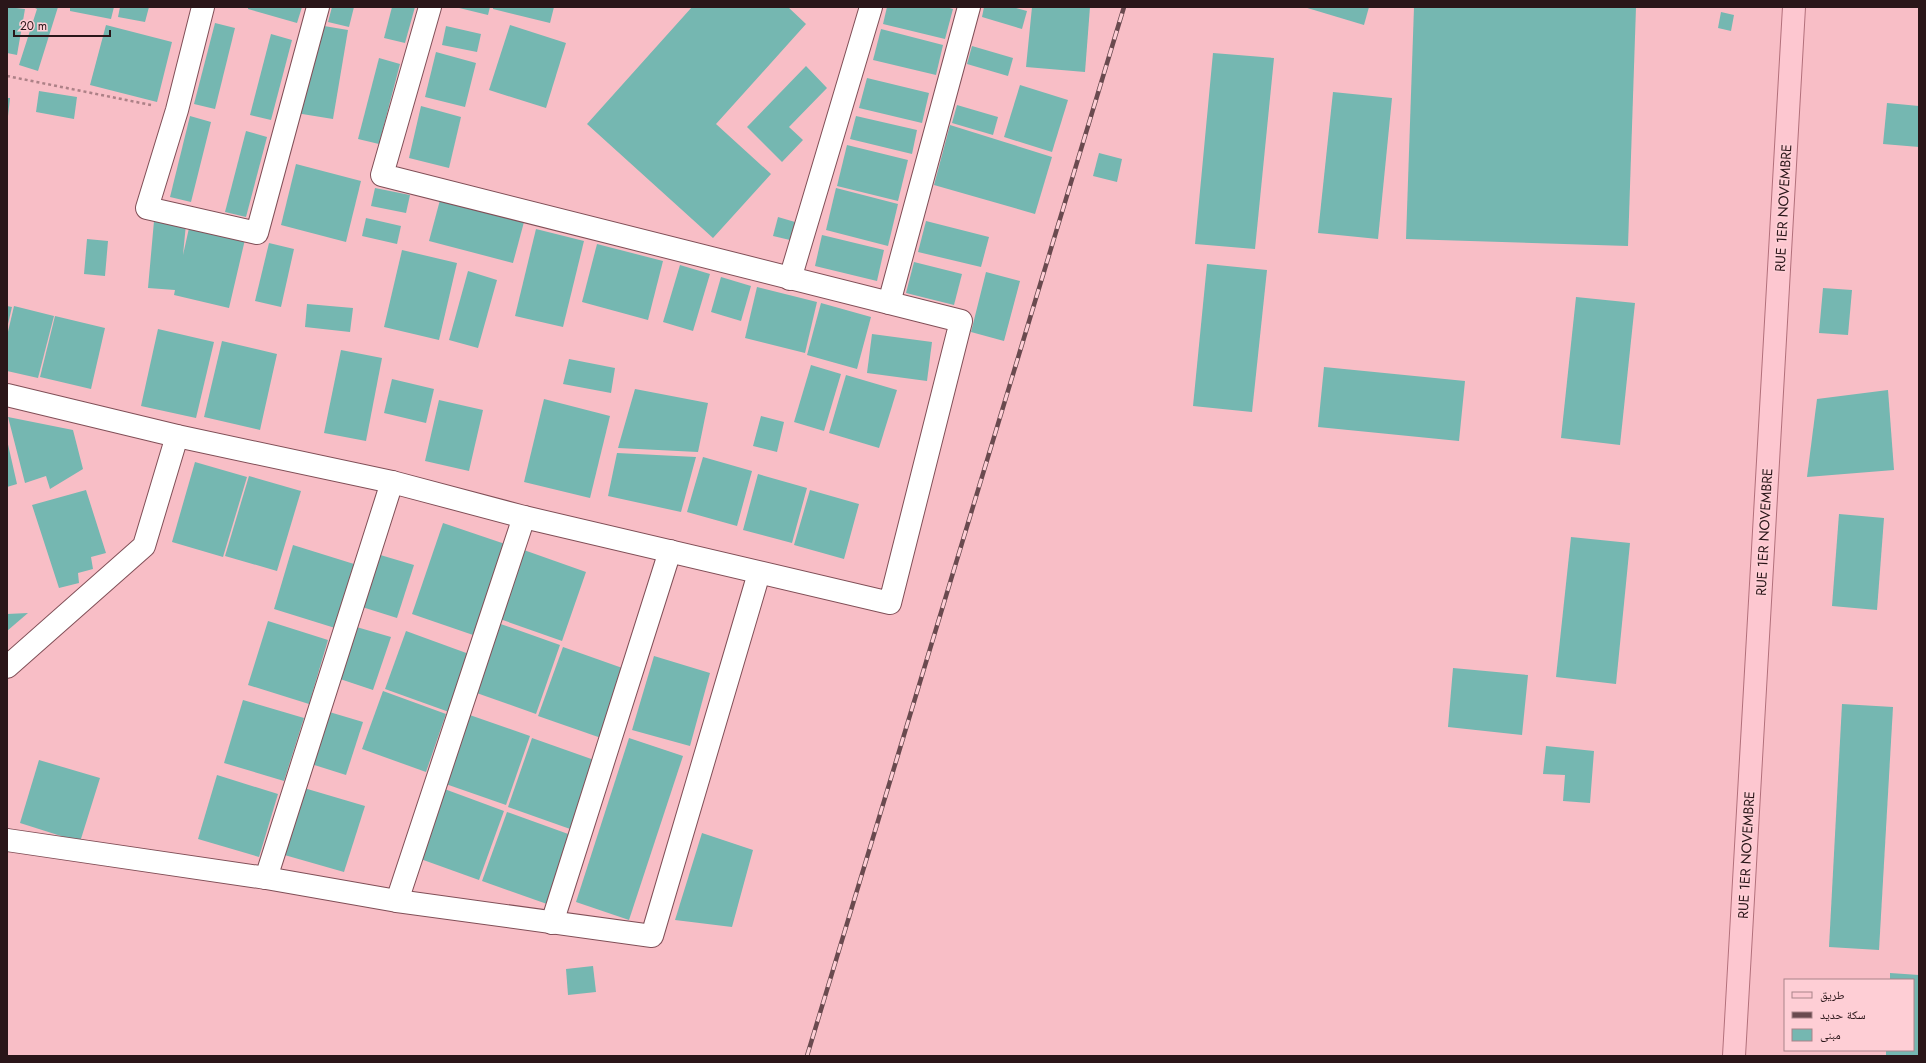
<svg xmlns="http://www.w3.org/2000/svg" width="1926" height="1063" font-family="Jost,'Noto Naskh Arabic',sans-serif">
<rect width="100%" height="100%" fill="#f8bec6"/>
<g fill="#75b7b1">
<path d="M7,7l18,2 -8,46 -10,-2z"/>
<path d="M33,7h25l-20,64 -19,-6 18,-56z"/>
<path d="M70,7h44l-3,12 -41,-8z"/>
<path d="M120,7h29l-4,15 -27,-5z"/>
<path d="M248,7h54l-5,16 -49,-14z"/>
<path d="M332,7h22l-5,20 -21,-5z"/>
<path d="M392,7h23l-10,36 -21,-5z"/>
<path d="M455,7h35l-2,8z"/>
<path d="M493,7h61l-4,16 -57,-14z"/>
<path d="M692,7h96l18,17 -90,100 55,50 -58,64 -126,-114z"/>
<path d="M887,7h59l7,2 -8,30 -62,-15z"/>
<path d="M984,7h28l15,4 -5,18 -40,-12z"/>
<path d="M1032,7h58l-5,65 -59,-5z"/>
<path d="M1304,7h65l-5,18z"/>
<path d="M1414,7h222l-8,239 -222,-7z"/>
<path d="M1721,12l13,3 -3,16 -13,-3z"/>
<path d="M215,23l20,5 -20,81 -21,-5z"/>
<path d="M106,25l66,17 -15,60 -67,-17z"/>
<path d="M318,25l30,5 -15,89 -37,-6z"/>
<path d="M510,25l56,18 -20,65 -57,-18z"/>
<path d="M446,26l35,8 -4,18 -35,-7z"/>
<path d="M881,29l62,16 -7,30 -63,-15z"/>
<path d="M271,34l21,6 -21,80 -21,-5z"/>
<path d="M972,46l41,12 -5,18 -41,-12z"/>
<path d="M436,52l40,11 -11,44 -40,-10z"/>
<path d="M1213,53l61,5 -19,191 -60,-5z"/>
<path d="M379,58l21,6 -21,80 -21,-5z"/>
<path d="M806,66l21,22 -38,39 14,13 -21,22 -35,-35z"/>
<path d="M867,78l62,15 -7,30 -63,-15z"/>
<path d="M1020,85l48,15 -16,52 -48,-15z"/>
<path d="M39,91l38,6 -3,22 -38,-7z"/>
<path d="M1333,92l59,6 -14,141 -60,-6z"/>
<path d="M7,98h3l-2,18h-1z"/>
<path d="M1887,103l32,3v41l-36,-3z"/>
<path d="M957,105l41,12 -5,18 -41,-12z"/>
<path d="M421,106l40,11 -12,51 -40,-10z"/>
<path d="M190,116l21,6 -20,80 -21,-5z"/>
<path d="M856,116l61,14 -5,24 -62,-15z"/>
<path d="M950,125l102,32 -17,57 -101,-29z"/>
<path d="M246,131l21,6 -21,80 -21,-5z"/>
<path d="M847,145l61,15 -10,41 -61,-15z"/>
<path d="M1099,153l23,6 -5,23 -24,-6z"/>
<path d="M296,164l65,17 -15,61 -65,-17z"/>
<path d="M375,188l35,7 -4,18 -35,-7z"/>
<path d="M836,188l62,16 -10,42 -62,-16z"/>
<path d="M440,200l84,22 -11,41 -84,-22z"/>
<path d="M778,217l17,5 -5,18 -17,-4z"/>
<path d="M366,218l35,8 -4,18 -35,-8z"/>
<path d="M191,219l56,12 -18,77 -55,-13 1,-5 -27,-2 6,-67 32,3 -3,31z"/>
<path d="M926,221l63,16 -8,30 -63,-15z"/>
<path d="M536,229l48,12 -21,86 -48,-11z"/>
<path d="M822,235l62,15 -7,31 -62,-15z"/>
<path d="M87,239l21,2 -3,35 -21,-2z"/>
<path d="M269,243l25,6 -13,58 -26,-6z"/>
<path d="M597,244l66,17 -15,59 -66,-18z"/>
<path d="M402,250l55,13 -18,77 -55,-13z"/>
<path d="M914,262l48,12 -8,31 -48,-12z"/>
<path d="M1207,264l60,6 -15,142 -59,-6z"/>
<path d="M680,265l30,9 -17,57 -30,-9z"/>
<path d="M468,271l29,9 -19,68 -29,-8z"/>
<path d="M986,272l34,9 -16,60 -33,-9z"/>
<path d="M721,277l30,9 -10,35 -30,-9z"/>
<path d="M757,287l60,15 -12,51 -60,-15z"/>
<path d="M1823,288l29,2 -4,45 -29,-2z"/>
<path d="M1576,297l59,6 -15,142 -59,-7z"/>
<path d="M821,303l50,14 -14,52 -50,-14z"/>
<path d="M307,304l46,4 -3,24 -45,-5z"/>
<path d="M7,306l5,1 -4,17h-1z"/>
<path d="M14,306l40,10 -16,62 -31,-7v-35z"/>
<path d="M55,316l50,12 -14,61 -51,-12z"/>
<path d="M158,329l56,13 -18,76 -55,-12z"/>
<path d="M872,334l60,8 -5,39 -60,-8z"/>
<path d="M222,341l55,13 -17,76 -56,-13z"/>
<path d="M341,350l41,8 -16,83 -42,-8z"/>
<path d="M569,359l46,9 -4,25 -48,-9z"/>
<path d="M811,365l30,9 -17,57 -30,-9z"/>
<path d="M1324,367l141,14 -6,60 -141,-14z"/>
<path d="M846,375l51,15 -18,58 -50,-15z"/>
<path d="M392,379l42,10 -8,34 -42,-10z"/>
<path d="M635,389l73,14 -10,49 -80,-4z"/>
<path d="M1888,390l6,80 -87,7 10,-78z"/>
<path d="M544,399l66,17 -20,82 -66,-16z"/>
<path d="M439,400l44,10 -14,61 -44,-10z"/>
<path d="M761,416l23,6 -7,30 -24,-6z"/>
<path d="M8,417l65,13 10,39 -33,20 -4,-13 -21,7z"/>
<path d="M7,440l10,44 -10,3z"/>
<path d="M617,453l79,4 -15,55 -73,-16z"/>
<path d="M703,457l49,14 -15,55 -50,-14z"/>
<path d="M195,462l52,15 -24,80 -51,-15z"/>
<path d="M758,474l49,14 -15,55 -49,-13z"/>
<path d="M249,476l52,15 -24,80 -52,-15z"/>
<path d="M86,490l20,63 -15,4 2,12 -15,4 1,10 -20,5 -27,-83z"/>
<path d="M810,490l49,14 -15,55 -50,-14z"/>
<path d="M1839,514l45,4 -7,92 -45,-4z"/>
<path d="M443,523l65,22 -32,91 -64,-22z"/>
<path d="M1571,537l59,6 -14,141 -60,-7z"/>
<path d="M293,545l61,19 -19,64 -61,-19z"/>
<path d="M521,549l65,23 -24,69 -65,-23z"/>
<path d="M377,554l37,11 -17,53 -38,-12z"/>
<path d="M28,613l-21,18v-17z"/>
<path d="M268,621l60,19 -19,64 -61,-19z"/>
<path d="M495,622l65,23 -24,69 -65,-23z"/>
<path d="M353,626l38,11 -18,53 -36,-12z"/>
<path d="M406,631l63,23 -20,58 -64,-23z"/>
<path d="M563,647l65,23 -24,69 -66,-23z"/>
<path d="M654,656l56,17 -20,73 -58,-16z"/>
<path d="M1453,668l75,7 -6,60 -74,-8z"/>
<path d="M383,691l63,23 -20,58 -64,-23z"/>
<path d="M243,700l61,18 -20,63 -60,-18z"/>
<path d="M1842,704l51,3 -14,243 -50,-3z"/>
<path d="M326,711l37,11 -17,53 -38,-12z"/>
<path d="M464,713l66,23 -24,69 -66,-23z"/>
<path d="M532,738l65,23 -24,69 -65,-23z"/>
<path d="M629,738l54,18 -54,164 -53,-18z"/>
<path d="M1546,746l48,5 -4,52 -27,-2 2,-26 -22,-1z"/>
<path d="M39,760l61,18 -20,64 -60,-19z"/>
<path d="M217,775l61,19 -19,63 -61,-18z"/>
<path d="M439,787l65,24 -25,69 -64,-23z"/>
<path d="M304,788l61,18 -21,66 -63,-18z"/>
<path d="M507,812l64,23 -24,69 -65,-23z"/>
<path d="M702,833l51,17 -21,77 -57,-7z"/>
<path d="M593,966l3,26 -28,3 -2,-26z"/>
<path d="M1890,973l29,2v81h-33v-6h27v-70h-23z"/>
</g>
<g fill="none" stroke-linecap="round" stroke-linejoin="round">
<g stroke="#804f57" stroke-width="24">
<g id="minor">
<path d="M203,7l-26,103 -30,98 110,25 61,-226"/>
<path d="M790,279l81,-272"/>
<path d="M889,303l80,-296"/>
<path d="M7,395l170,41 215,46 132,35 366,86 71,-282 -579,-146 48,-168"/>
<path d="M392,482l-126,396 131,23 255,35 107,-363"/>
<path d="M7,667l137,-121 33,-110"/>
<path d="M7,840l259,38"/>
<path d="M397,901l127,-384"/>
<path d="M552,923l118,-372"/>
</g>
</g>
<g stroke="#b2707b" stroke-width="24">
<path id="major" d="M1734,1056l60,-1049"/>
</g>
<path stroke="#ad8187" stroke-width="2.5" stroke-dasharray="3 3" stroke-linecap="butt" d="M7,76l144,29"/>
<use href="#minor" stroke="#fff" stroke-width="22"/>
<use href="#major" stroke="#fdc7d0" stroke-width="22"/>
<g stroke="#6a4a4f" stroke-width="4.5">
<path id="rail" d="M807,1056l317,-1049"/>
</g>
<use href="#rail" stroke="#feced5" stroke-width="3" stroke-dasharray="9" stroke-linecap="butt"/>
</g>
<g text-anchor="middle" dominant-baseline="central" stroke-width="3.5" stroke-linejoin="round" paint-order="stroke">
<g font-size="14" fill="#2a1619" stroke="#feced5">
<text transform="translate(1783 208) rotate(-87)">RUE 1ER NOVEMBRE</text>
<text transform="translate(1764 532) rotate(-87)">RUE 1ER NOVEMBRE</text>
<text transform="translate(1746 855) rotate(-87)">RUE 1ER NOVEMBRE</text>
</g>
</g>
<rect width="1926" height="1063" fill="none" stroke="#2a1619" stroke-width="16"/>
<rect x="1784" y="979" width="130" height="72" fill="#feced5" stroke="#a9848a"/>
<rect x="1792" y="992" width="20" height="6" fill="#fdc7d0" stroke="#a9848a"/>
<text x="1820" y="999" font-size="12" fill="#2a1619">طريق</text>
<rect x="1792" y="1012" width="20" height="6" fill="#6a4a4f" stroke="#a9848a"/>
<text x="1820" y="1019" font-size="12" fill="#2a1619">سكة حديد</text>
<rect x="1792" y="1029" width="20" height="12" fill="#75b7b1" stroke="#a9848a"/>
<text x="1820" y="1039" font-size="12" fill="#2a1619">مبنى</text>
<path d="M14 30v6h96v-6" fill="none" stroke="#2a1619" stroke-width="2"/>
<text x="20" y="30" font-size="12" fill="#2a1619" stroke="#feced5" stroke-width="3" paint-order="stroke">20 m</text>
</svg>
